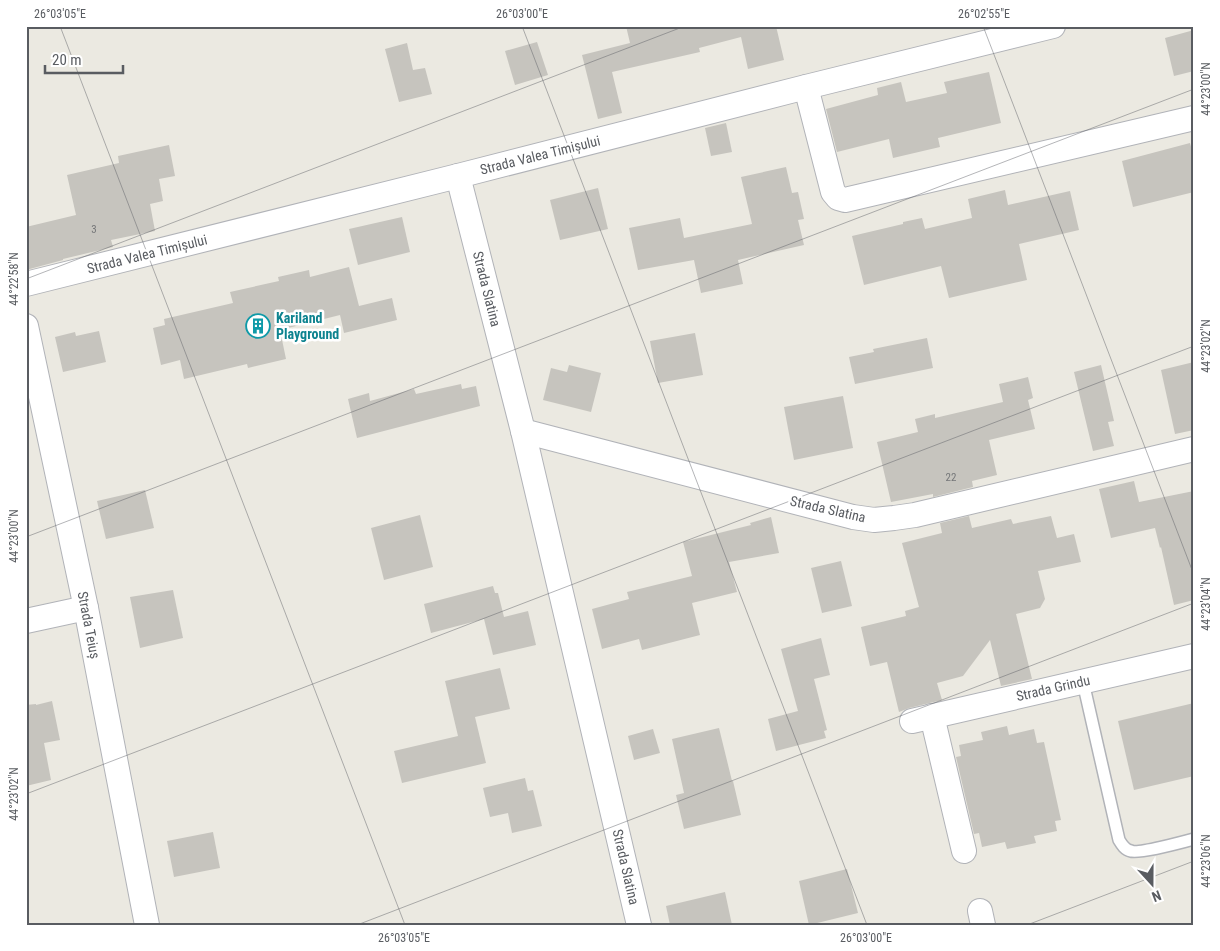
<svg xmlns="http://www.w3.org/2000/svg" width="1220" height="951" font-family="'Roboto Condensed',sans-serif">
<rect width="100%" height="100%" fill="#ebe9e1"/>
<g fill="#c6c4be">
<path d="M626,26h150l8,34 -36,9 -7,-32 -42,11 1,4 -88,20 10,41 -24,6 -16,-64 48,-12z"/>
<path d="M1194,30v41l-20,5 -9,-38z"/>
<path d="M537,42l11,33 -33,10 -10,-34z"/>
<path d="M407,43l6,27 12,-2 7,26 -33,8 -14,-53z"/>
<path d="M989,72l12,51 -63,15 2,9 -47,11 -4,-19 -52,13 -11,-43 52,-14 -1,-7 24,-6 5,20 41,-9 -3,-11z"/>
<path d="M726,123l6,29 -21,4 -6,-28z"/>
<path d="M1190,143l4,15v34l-61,15 -11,-46z"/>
<path d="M169,145l6,31 -16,3 4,22 -13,3 5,27 -44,9 2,7 -50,12v1l-37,10v-43l50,-12 -9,-40 52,-12 -1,-7z"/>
<path d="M786,167l6,26 6,-1 6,27 -6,1 6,25 -66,15 5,24 -42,9 -7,-33 -56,10 -9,-42 51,-10 4,20 68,-14 -11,-47z"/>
<path d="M598,188l10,41 -48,11 -10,-40z"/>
<path d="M1005,190l3,15 62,-14 9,39 -60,14 8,36 -78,18 -8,-32 -77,19 -12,-49 51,-12v-2l19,-4 3,11 47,-11 -4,-19z"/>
<path d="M402,217l8,35 -52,13 -9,-36z"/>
<path d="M349,267l10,39 33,-8 5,22 -53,13 -4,-18 -60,15 6,29 -38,9 -1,-4 -63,15 -4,-19 -19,5 -8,-37 12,-3 -1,-6 69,-16 -3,-11 49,-11 -1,-4 31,-7 1,7z"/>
<path d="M99,331l7,31 -43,10 -8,-35 20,-5 1,4z"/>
<path d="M695,333l8,42 -45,8 -8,-42z"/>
<path d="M927,338l6,30 -78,16 -6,-27 25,-5 -1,-3z"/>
<path d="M1194,362v68l-19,4 -14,-64z"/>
<path d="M569,365l32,8 -10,39 -48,-12 8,-32 16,4z"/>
<path d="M1101,365l13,56 -6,1 6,24 -21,5 -19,-79z"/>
<path d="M1028,377l5,21 -5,2 7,29 -46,11 8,35 -25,6 1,6 -40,10v-3l-42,8 -14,-60 41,-10 -3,-13 20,-5v4l68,-16 -4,-18z"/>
<path d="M461,384l1,5 14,-3 4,20 -123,32 -9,-39 21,-6 1,8 44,-12 2,5z"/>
<path d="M843,396l10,52 -59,12 -10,-53z"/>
<path d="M1134,481l5,21 55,-11v109l-20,5 -13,-58 -1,1 -5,-20 -44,10 -12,-49z"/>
<path d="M145,490l9,38 -48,11 -9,-38z"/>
<path d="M420,515l13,52 -49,13 -13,-52z"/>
<path d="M969,516l3,12 39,-9 2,5 38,-8 6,22 17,-4 7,28 -43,9 7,28 -5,9 -24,6 16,65 -31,7 -11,-46 -27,36 -26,7 5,17 -33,8 -10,4 -12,-50 -17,4 -9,-39 45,-11 -1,-5 14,-4 -17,-64 40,-10 -2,-10z"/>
<path d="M771,517l8,36 -50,9 8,30 -45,11 8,32 -58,15 -3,-11 -37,10 -10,-40 37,-10 -2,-7 65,-16 -9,-34 68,-17 -1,-2z"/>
<path d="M841,561l11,45 -30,7 -11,-45z"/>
<path d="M493,586l2,7h3l6,24 24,-6 8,34 -43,10 -9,-36 -53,14 -7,-29z"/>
<path d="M173,590l10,48 -43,10 -10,-51z"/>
<path d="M821,638l9,37 -16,4 13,51 -3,1 2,7 -50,13 -8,-32 30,-8 -17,-62z"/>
<path d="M500,668l10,41 -35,8 11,46 -84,20 -8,-32 64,-15 -13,-55z"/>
<path d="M52,701l8,39 -16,3 7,37 -25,6v-81l10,-1v1z"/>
<path d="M1194,703v73l-60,14 -16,-69z"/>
<path d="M1007,726l2,9 25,-6 3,14 7,-1 17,78 -6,1 2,10 -23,5 2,7 -29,6 -2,-7 -23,5 -3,-14 -5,1 -18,-77 5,-1 -2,-11 24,-5 -2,-8z"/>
<path d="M719,728l13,53h1l8,34 -57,14 -8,-34 8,-2 -12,-54z"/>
<path d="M653,729l7,24 -26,7 -6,-24z"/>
<path d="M525,778l3,13 5,-1 9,36 -30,7 -4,-20 -18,4 -7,-29z"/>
<path d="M213,832l7,36 -46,9 -7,-36z"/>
<path d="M847,869l11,44 -49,12 -10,-44z"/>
<path d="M725,892l7,33h-62l-4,-19z"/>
</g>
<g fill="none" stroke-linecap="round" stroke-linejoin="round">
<g stroke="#b1b3b8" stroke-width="14">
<path id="lane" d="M1083,682l36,158c3,5 6,10 12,11 7,3 52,-9 63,-12"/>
</g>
<g stroke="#b1b3b8" stroke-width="26">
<g id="street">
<path d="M806,87l27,105 5,6 7,2 349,-82"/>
<path d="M458,176l65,255 116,494"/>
<path d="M26,284l432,-108 348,-89 247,-61"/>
<path d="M26,326l60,282 61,317"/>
<path d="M523,431l330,86 21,3 20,-2 21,-3 279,-66"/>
<path d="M26,621l60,-13"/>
<path d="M932,716l32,135"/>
<path d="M912,721l282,-65"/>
<path d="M980,911l3,14"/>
</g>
</g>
<use href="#lane" stroke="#fff" stroke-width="11"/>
<use href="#street" stroke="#fff" stroke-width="24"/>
</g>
<path fill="none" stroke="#595c61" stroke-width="1" stroke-opacity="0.45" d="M60,26l345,899M522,26l345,899M983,26l211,549M26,279l659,-253M26,537l1168,-448M26,794l1168,-448M357,925l837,-322M1027,925l167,-64"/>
<defs>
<g id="building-ring" transform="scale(1.25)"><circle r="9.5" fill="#fff" stroke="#0f9aa8" stroke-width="1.5"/><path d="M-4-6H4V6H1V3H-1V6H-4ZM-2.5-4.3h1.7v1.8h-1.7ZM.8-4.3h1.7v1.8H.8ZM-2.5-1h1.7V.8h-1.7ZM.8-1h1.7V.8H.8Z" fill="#0f9aa8"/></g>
</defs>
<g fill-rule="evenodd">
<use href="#building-ring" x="258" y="326"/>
</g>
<g text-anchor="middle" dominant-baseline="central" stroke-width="5" stroke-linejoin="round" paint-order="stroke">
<g font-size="11" fill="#747678">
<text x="94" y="229">3</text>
<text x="951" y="477">22</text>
</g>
<g font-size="14" fill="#595c61" stroke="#fff">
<text transform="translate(540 155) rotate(-14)">Strada Valea Timișului</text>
<text transform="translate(147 254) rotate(-14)">Strada Valea Timișului</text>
<text transform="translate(487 289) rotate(76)">Strada Slatina</text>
<text transform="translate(828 509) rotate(13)">Strada Slatina</text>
<text transform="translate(89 625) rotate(79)">Strada Teiuș</text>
<text transform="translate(1053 688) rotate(-13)">Strada Grindu</text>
<text transform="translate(626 867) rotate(77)">Strada Slatina</text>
</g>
<g font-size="14" font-weight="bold" fill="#0d838f" stroke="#fff" text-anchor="start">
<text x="276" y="318">Kariland<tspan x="276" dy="16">Playground</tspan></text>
</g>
</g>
<rect width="1220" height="951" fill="none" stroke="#ffffff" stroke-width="55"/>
<g transform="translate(1152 884) rotate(159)" stroke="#ffffff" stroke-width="4" paint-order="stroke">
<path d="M0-4L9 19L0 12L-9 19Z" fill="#595c61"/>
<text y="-8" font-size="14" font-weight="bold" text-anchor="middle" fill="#595c61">N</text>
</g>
<path d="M45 65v8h78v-8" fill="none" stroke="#595c61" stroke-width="2.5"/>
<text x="52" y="65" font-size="15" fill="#595c61" stroke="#ffffff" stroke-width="4" paint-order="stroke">20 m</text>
<rect x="28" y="28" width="1164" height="896" fill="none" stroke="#595c61" stroke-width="2"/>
<g font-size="12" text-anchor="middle" fill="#595c61">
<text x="60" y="18">26°03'05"E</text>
<text x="522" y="18">26°03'00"E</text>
<text x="984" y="18">26°02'55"E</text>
<text transform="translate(1206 89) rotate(-90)" y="4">44°23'00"N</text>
<text transform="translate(14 279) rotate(-90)" y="4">44°22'58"N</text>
<text transform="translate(1206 346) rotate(-90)" y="4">44°23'02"N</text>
<text transform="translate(14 536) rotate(-90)" y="4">44°23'00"N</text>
<text transform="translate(1206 604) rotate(-90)" y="4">44°23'04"N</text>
<text transform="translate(14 794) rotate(-90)" y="4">44°23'02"N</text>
<text transform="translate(1206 861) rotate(-90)" y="4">44°23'06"N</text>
<text x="404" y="942">26°03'05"E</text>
<text x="866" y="942">26°03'00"E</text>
</g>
</svg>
